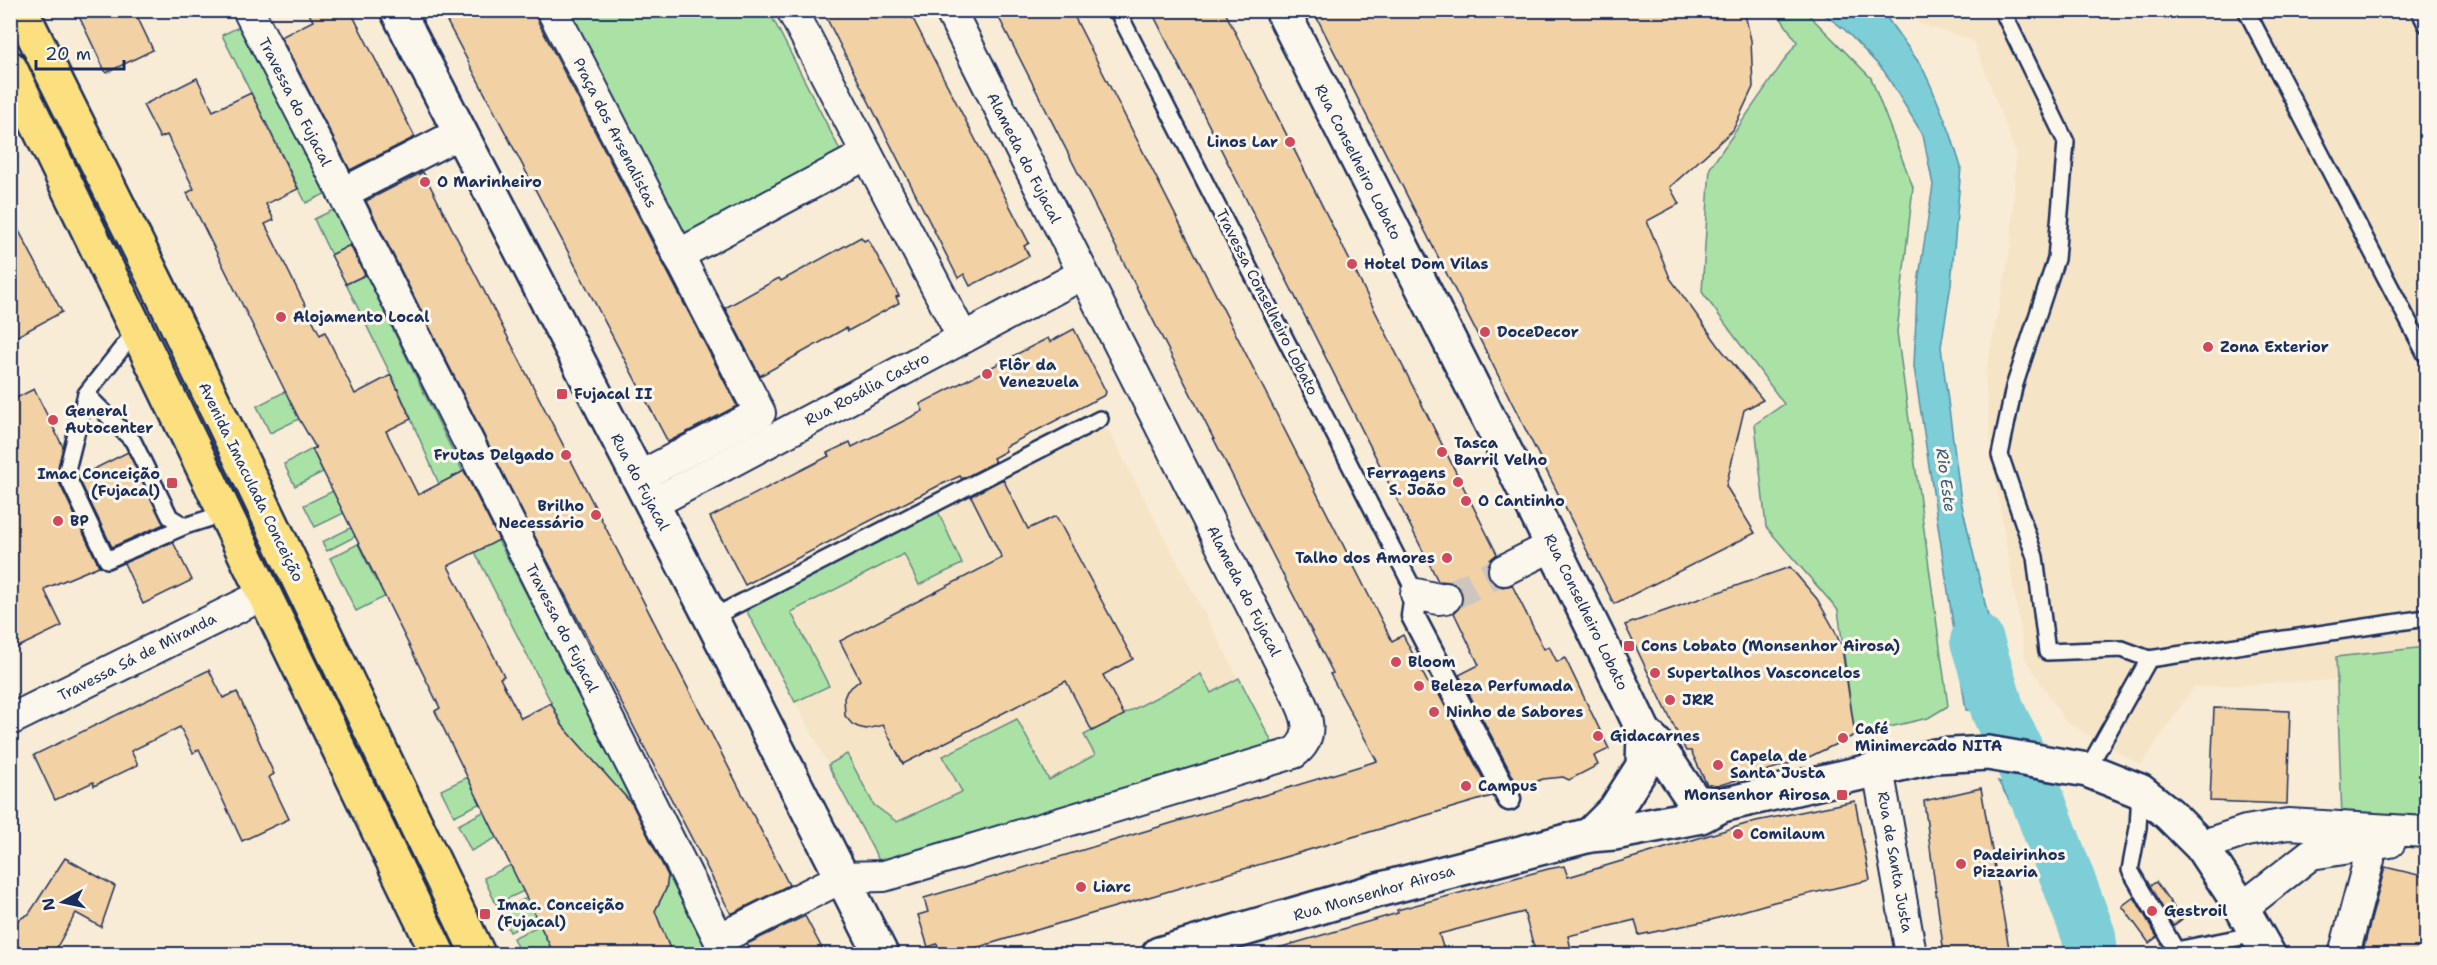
<svg xmlns="http://www.w3.org/2000/svg" width="2437" height="965" font-family="'Shantell Sans',sans-serif">
<rect width="100%" height="100%" fill="#f8ecd6"/>
<filter id="ink" filterUnits="userSpaceOnUse"><feTurbulence type="fractalNoise" baseFrequency=".0167" numOctaves="2"/><feDisplacementMap in="SourceGraphic" scale="12" xChannelSelector="R" yChannelSelector="G"/><feConvolveMatrix kernelMatrix="1 2 1 2 8 2 1 2 1" color-interpolation-filters="sRGB"/></filter>
<g filter="url(#ink)">
<g fill="#f6e4c7">
<path d="M1904,11h522v636l-89,10 1,23 -144,7 -53,78 -75,-43 -41,-64 -33,-200 -7,-81 26,-132 5,-92 -43,-113 -53,-16z"/>
<path d="M1105,424l169,322 -393,118 -137,-258z"/>
</g>
<g fill="#aae2a6" stroke="#628882" stroke-width="1.5">
<path d="M570,11h199l74,145 -157,81z"/>
<path d="M1776,11h29l66,67 42,109 -16,145 51,374 -20,12 -73,17 -17,-125 -72,-83 -11,-103 29,-20 -82,-112 8,-124 87,-126z"/>
<path d="M241,26l84,168 -19,9 -84,-168z"/>
<path d="M333,210l18,35 -20,10 -17,-36z"/>
<path d="M366,275l97,197 -24,12 -40,-93 -53,-107z"/>
<path d="M286,391l13,28 -29,14 -13,-27z"/>
<path d="M312,449l11,23 -28,14 -11,-22z"/>
<path d="M333,491l11,22 -29,14 -11,-22z"/>
<path d="M391,508l4,8 -68,35 -5,-9z"/>
<path d="M937,509l25,55 -43,21 -15,-31 -113,58 38,74 -34,16 -51,-96z"/>
<path d="M498,540l163,311 -31,-49 -64,-70 -91,-180z"/>
<path d="M358,544l18,37 53,-26 8,16 -81,40 -26,-53z"/>
<path d="M2426,647v168l-52,3 -32,-1 -6,-160z"/>
<path d="M1201,674l10,19 28,-15 35,68 -393,118 -53,-99 19,-11 27,51 23,17 65,-30 -19,-36 74,-37 32,61 46,-25 -11,-20z"/>
<path d="M468,777l13,26 -27,13 -13,-26z"/>
<path d="M485,811l13,26 -27,14 -13,-26z"/>
<path d="M511,865l13,26 -28,13 -12,-26z"/>
<path d="M669,870l42,84h-39l-13,-32 -7,-5 14,-28z"/>
<path d="M527,898l10,21 -27,13 -11,-21z"/>
<path d="M540,925l14,29h-34l-7,-16z"/>
</g>
<g fill="#7dced7" stroke="#568ea7" stroke-width="1.5">
<path d="M1820,11h62l40,56 9,19 19,46 11,35 -10,117 -10,63 20,154 34,145 32,70 -61,-6 -52,-343 3,-77 16,-105 -10,-50 -39,-64 -39,-41z"/>
<path d="M1998,781l69,23 34,150h-30l-38,-112z"/>
</g>
<g fill="none" stroke-linecap="round" stroke-linejoin="round">
<path stroke="#7dced7" stroke-width="54" d="M1977,641l21,70 33,70 58,155 2,18"/>
</g>
<g fill="#f2d1a4" stroke="#1b2f5e" stroke-width="1.5">
<path d="M76,10h58l19,40 -47,23z"/>
<path d="M307,10h43l65,127 -65,33 -69,-133 32,-16z"/>
<path d="M441,10h91l205,396 -69,36z"/>
<path d="M838,10h64l4,8 5,-3 118,228 -5,3 5,10 -59,30 -6,-12 -6,4 -132,-261z"/>
<path d="M995,10h76l321,631 11,-6 28,54 4,-2 57,109 -537,158h-15l-3,-10 -9,3 -10,-32 10,-3 -4,-14 453,-137 -47,-87 3,-1z"/>
<path d="M1151,10h73l273,544 -7,6 -3,8 2,10 6,7 7,2 10,-2 32,64 5,-3 8,16 8,-4 44,91 -15,7 4,9 -29,15 -6,-3 -20,2 -24,9 -60,-113 20,-10 -25,-52 8,-9 1,-8 -3,-8 -8,-6 -14,-1z"/>
<path d="M1313,10h431l7,30 2,47 -20,43 -63,57 9,17 -32,17 23,57 51,71 42,51 -19,10 -18,76 29,47 -141,71z"/>
<path d="M197,78l16,33 38,-18 9,18 38,78 -32,15 8,16 -9,4 55,111 5,-3 30,62 36,-19 20,44 -25,12 32,64 46,-24 35,69 -51,26 56,110 -4,2 21,40 30,-15 11,22 70,79 36,72 -2,13 -11,22 17,43h-118l-119,-243 5,-3 -128,-259 4,-1 -17,-29 -112,-226 7,-4 -27,-54 -7,3 -17,-33z"/>
<path d="M423,172l366,713 -58,29 -202,-389 -163,-324z"/>
<path d="M10,214l52,98 -52,28z"/>
<path d="M861,237l3,4 4,-2 31,57 -3,1 3,6 -51,28 -2,-3 -86,48 -35,-68 54,-30 2,3z"/>
<path d="M350,245l15,30 -19,9 -15,-29z"/>
<path d="M1074,329l32,63 -1,3 -100,52 1,4 -13,7 2,4 -33,17 -2,-3 -22,10 -193,99 -35,-68 119,-61 -2,-3 23,-11 2,5 36,-18 35,-18 -3,-7 128,-66 2,4z"/>
<path d="M34,389l29,58 -6,25v6l42,88 -55,23 18,37 -52,25v-250z"/>
<path d="M128,452l36,72 -52,23 -34,-70z"/>
<path d="M1003,479l25,50 28,-13 77,143 -30,16 21,40 -32,16 -26,-50 -163,83 -20,-39 -17,4 -8,-2 -6,-3 -7,-8 -1,-18 3,-7 13,-11 -20,-39 162,-83 -31,-62z"/>
<path d="M173,542l19,38 -49,24 -19,-41z"/>
<path d="M1790,567l27,32 17,30 8,19 13,87 -48,23 -90,28 -10,-1 -16,-34h-5l-61,-126z"/>
<path d="M209,670l14,28 14,-6 37,82 -5,3 20,42 -47,22 -43,-92 -6,4 -13,-26 -49,24 7,14 -44,21 -1,-4 -38,18 -21,-45z"/>
<path d="M2214,708l76,3 -3,93 -77,-3z"/>
<path d="M1981,788l29,166h-66l-20,-153z"/>
<path d="M1855,801l15,79 -96,22 -63,18 -72,15 -4,-15 -67,16 3,13 -21,5h-14l-12,-42 -85,22 6,20h-166l-1,-6 120,-35 -1,-3 151,-41 16,-3 4,11 188,-56z"/>
<path d="M65,858l50,28 -14,41 -25,-14 -23,41h-43v-30l19,-10z"/>
<path d="M2385,867l42,10v77h-65z"/>
<path d="M2156,882l26,37 -9,7 -23,-40z"/>
<path d="M2134,897l23,40 -8,6 -27,-37z"/>
<path d="M805,916l20,38h-73l-5,-10z"/>
</g>
<g fill="none" stroke-linecap="round" stroke-linejoin="round">
<path stroke="#ccc6be" stroke-width="30" stroke-dasharray="30 15" stroke-linecap="butt" d="M1446,598l58,-28"/>
<g stroke="#1b2f5e" stroke-width="20">
<g id="service">
<path d="M1117,10l299,584"/>
<path d="M2002,10l64,132 -10,117 -42,128 -14,68 35,102 12,95 75,-3 27,10 -62,111"/>
<path d="M2246,10l180,345"/>
<path d="M2419,10l7,14"/>
<path d="M137,329l-51,65 -20,80 41,86 78,-34 38,-12"/>
<path d="M86,394l47,47 37,76 15,9"/>
<path d="M711,618l389,-199"/>
<path d="M2149,659l277,-41"/>
<path d="M2140,791l-2,37 -8,42 46,80 81,-16"/>
</g>
</g>
<g stroke="#1b2f5e" stroke-width="27">
<path id="pedestrian" d="M1416,594l-3,22 96,183"/>
</g>
<g stroke="#1b2f5e" stroke-width="34">
<g id="minor">
<path d="M248,10l95,183 376,746 124,-62 41,-1 410,-123c27,-21 7,-49 -5,-73l-339,-670"/>
<path d="M552,10l208,403 -121,64"/>
<path d="M792,10l171,328"/>
<path d="M343,193l117,-60"/>
<path d="M678,255l189,-101"/>
<path d="M652,504l431,-230"/>
<path d="M1504,570l50,-25"/>
<path d="M1416,594l22,5 8,-1"/>
<path d="M10,720l253,-125"/>
<path d="M1878,769l33,185"/>
<path d="M2201,846l45,-15 42,-7 138,8"/>
<path d="M2242,908l69,-54 79,-12"/>
<path d="M2344,954l25,-94 -3,-10 -9,-4"/>
</g>
</g>
<g stroke="#1b2f5e" stroke-width="38">
<g id="secondary">
<path d="M397,10l314,608 170,336"/>
<path d="M1282,10c121,241 245,479 362,722l11,11 40,59 27,3"/>
<path d="M1590,835l25,-25 28,-44 1,-34"/>
<path d="M1159,954l219,-64 212,-55 24,-2 87,-17 21,-11 213,-49 53,-3 99,17 53,21 29,23 32,32 41,62 26,46"/>
</g>
</g>
<g stroke="#1b2f5e" stroke-width="38">
<g id="primary">
<path d="M21,10l138,278 319,666"/>
<path d="M10,68l428,886"/>
</g>
</g>
<use href="#service" stroke="#fbf7ec" stroke-width="15"/>
<use href="#pedestrian" stroke="#fbf7ec" stroke-width="22"/>
<use href="#minor" stroke="#fbf7ec" stroke-width="30"/>
<use href="#secondary" stroke="#fbf7ec" stroke-width="33"/>
<use href="#primary" stroke="#fce080" stroke-width="33"/>
</g>
</g>
<g fill="#d1495b" stroke="#fbf7ec" stroke-width="2">
<circle cx="1290" cy="142" r="6"/>
<circle cx="425" cy="182" r="6"/>
<circle cx="1352" cy="264" r="6"/>
<circle cx="281" cy="317" r="6"/>
<circle cx="1485" cy="332" r="6"/>
<circle cx="2208" cy="347" r="6"/>
<circle cx="987" cy="374" r="6"/>
<rect x="556" y="388" width="12" height="12" rx="3"/>
<circle cx="53" cy="420" r="6"/>
<circle cx="1442" cy="452" r="6"/>
<circle cx="566" cy="455" r="6"/>
<circle cx="1458" cy="482" r="6"/>
<rect x="166" y="477" width="12" height="12" rx="3"/>
<circle cx="1466" cy="501" r="6"/>
<circle cx="596" cy="515" r="6"/>
<circle cx="58" cy="521" r="6"/>
<circle cx="1447" cy="558" r="6"/>
<rect x="1623" y="640" width="12" height="12" rx="3"/>
<circle cx="1396" cy="662" r="6"/>
<circle cx="1655" cy="673" r="6"/>
<circle cx="1419" cy="686" r="6"/>
<circle cx="1670" cy="700" r="6"/>
<circle cx="1434" cy="712" r="6"/>
<circle cx="1598" cy="736" r="6"/>
<circle cx="1843" cy="738" r="6"/>
<circle cx="1718" cy="765" r="6"/>
<circle cx="1466" cy="786" r="6"/>
<rect x="1836" y="789" width="12" height="12" rx="3"/>
<circle cx="1738" cy="834" r="6"/>
<circle cx="1961" cy="864" r="6"/>
<circle cx="1081" cy="887" r="6"/>
<circle cx="2152" cy="911" r="6"/>
<rect x="479" y="908" width="12" height="12" rx="3"/>
</g>
<g text-anchor="middle" dominant-baseline="central" stroke-width="6" stroke-linejoin="round" paint-order="stroke">
<g font-size="15" fill="#1b2f5e" stroke="#fbf7ec">
<text transform="translate(295 102) rotate(63)">Travessa do Fujacal</text>
<text transform="translate(615 133) rotate(63)">Praça dos Arsenalistas</text>
<text transform="translate(1024 158) rotate(63)">Alameda do Fujacal</text>
<text transform="translate(1358 162) rotate(63)">Rua Conselheiro Lobato</text>
<text transform="translate(1267 302) rotate(63)">Travessa Conselheiro Lobato</text>
<text transform="translate(867 389) rotate(-28)">Rua Rosália Castro</text>
<text transform="translate(251 482) rotate(64)">Avenida Imaculada Conceição</text>
<text transform="translate(640 482) rotate(62)">Rua do Fujacal</text>
<text transform="translate(1244 591) rotate(63)">Alameda do Fujacal</text>
<text transform="translate(1586 612) rotate(64)">Rua Conselheiro Lobato</text>
<text transform="translate(562 628) rotate(63)">Travessa do Fujacal</text>
<text transform="translate(137 657) rotate(-27)">Travessa Sá de Miranda</text>
<text transform="translate(1895 862) rotate(80)">Rua de Santa Justa</text>
<text transform="translate(1374 893) rotate(-16)">Rua Monsenhor Airosa</text>
</g>
<g font-size="15" font-weight="bold" fill="#1b2f5e" stroke="#fbf7ec" text-anchor="start">
<text x="1278" y="142" text-anchor="end">Linos Lar</text>
<text x="437" y="182">O Marinheiro</text>
<text x="1364" y="264">Hotel Dom Vilas</text>
<text x="293" y="317">Alojamento Local</text>
<text x="1497" y="332">DoceDecor</text>
<text x="2220" y="347">Zona Exterior</text>
<text x="999" y="365">Flôr da<tspan x="999" dy="17">Venezuela</tspan></text>
<text x="574" y="394">Fujacal II</text>
<text x="65" y="411">General<tspan x="65" dy="17">Autocenter</tspan></text>
<text x="1454" y="443">Tasca<tspan x="1454" dy="17">Barril Velho</tspan></text>
<text x="554" y="455" text-anchor="end">Frutas Delgado</text>
<text x="1446" y="473" text-anchor="end">Ferragens<tspan x="1446" dy="17">S. João</tspan></text>
<text x="160" y="474" text-anchor="end">Imac Conceição<tspan x="160" dy="17">(Fujacal)</tspan></text>
<text x="1478" y="501">O Cantinho</text>
<text x="584" y="506" text-anchor="end">Brilho<tspan x="584" dy="17">Necessário</tspan></text>
<text x="70" y="521">BP</text>
<text x="1435" y="558" text-anchor="end">Talho dos Amores</text>
<text x="1641" y="646">Cons Lobato (Monsenhor Airosa)</text>
<text x="1408" y="662">Bloom</text>
<text x="1667" y="673">Supertalhos Vasconcelos</text>
<text x="1431" y="686">Beleza Perfumada</text>
<text x="1682" y="700">JRR</text>
<text x="1446" y="712">Ninho de Sabores</text>
<text x="1855" y="729">Café<tspan x="1855" dy="17">Minimercado NITA</tspan></text>
<text x="1610" y="736">Gidacarnes</text>
<text x="1730" y="756">Capela de<tspan x="1730" dy="17">Santa Justa</tspan></text>
<text x="1478" y="786">Campus</text>
<text x="1830" y="795" text-anchor="end">Monsenhor Airosa</text>
<text x="1750" y="834">Comilaum</text>
<text x="1973" y="855">Padeirinhos<tspan x="1973" dy="17">Pizzaria</tspan></text>
<text x="1093" y="887">Liarc</text>
<text x="497" y="905">Imac. Conceição<tspan x="497" dy="17">(Fujacal)</tspan></text>
<text x="2164" y="911">Gestroil</text>
</g>
<g font-size="16" font-style="italic" fill="#34577c" stroke="#fbf7ec">
<text transform="translate(1946 480) rotate(82)">Rio Este</text>
</g>
</g>
<rect width="2437" height="965" fill="none" stroke="#fbf7ec" stroke-width="36"/>
<rect x="18" y="18" width="2401" height="929" fill="none" stroke="#1b2f5e" stroke-width="2" filter="url(#ink)"/>
<g transform="translate(63 902) rotate(261)" stroke="#fbf7ec" stroke-width="4.5" paint-order="stroke">
<path d="M0-4.5L10 22L0 15L-10 22Z" fill="#1b2f5e"/>
<text y="-9" font-size="16" font-weight="bold" text-anchor="middle" fill="#1b2f5e">N</text>
</g>
<path d="M36 60v9h88v-9" fill="none" stroke="#1b2f5e" stroke-width="3"/>
<text x="45" y="60" font-size="18" fill="#1b2f5e" stroke="#fbf7ec" stroke-width="4.5" paint-order="stroke">20 m</text>
</svg>
